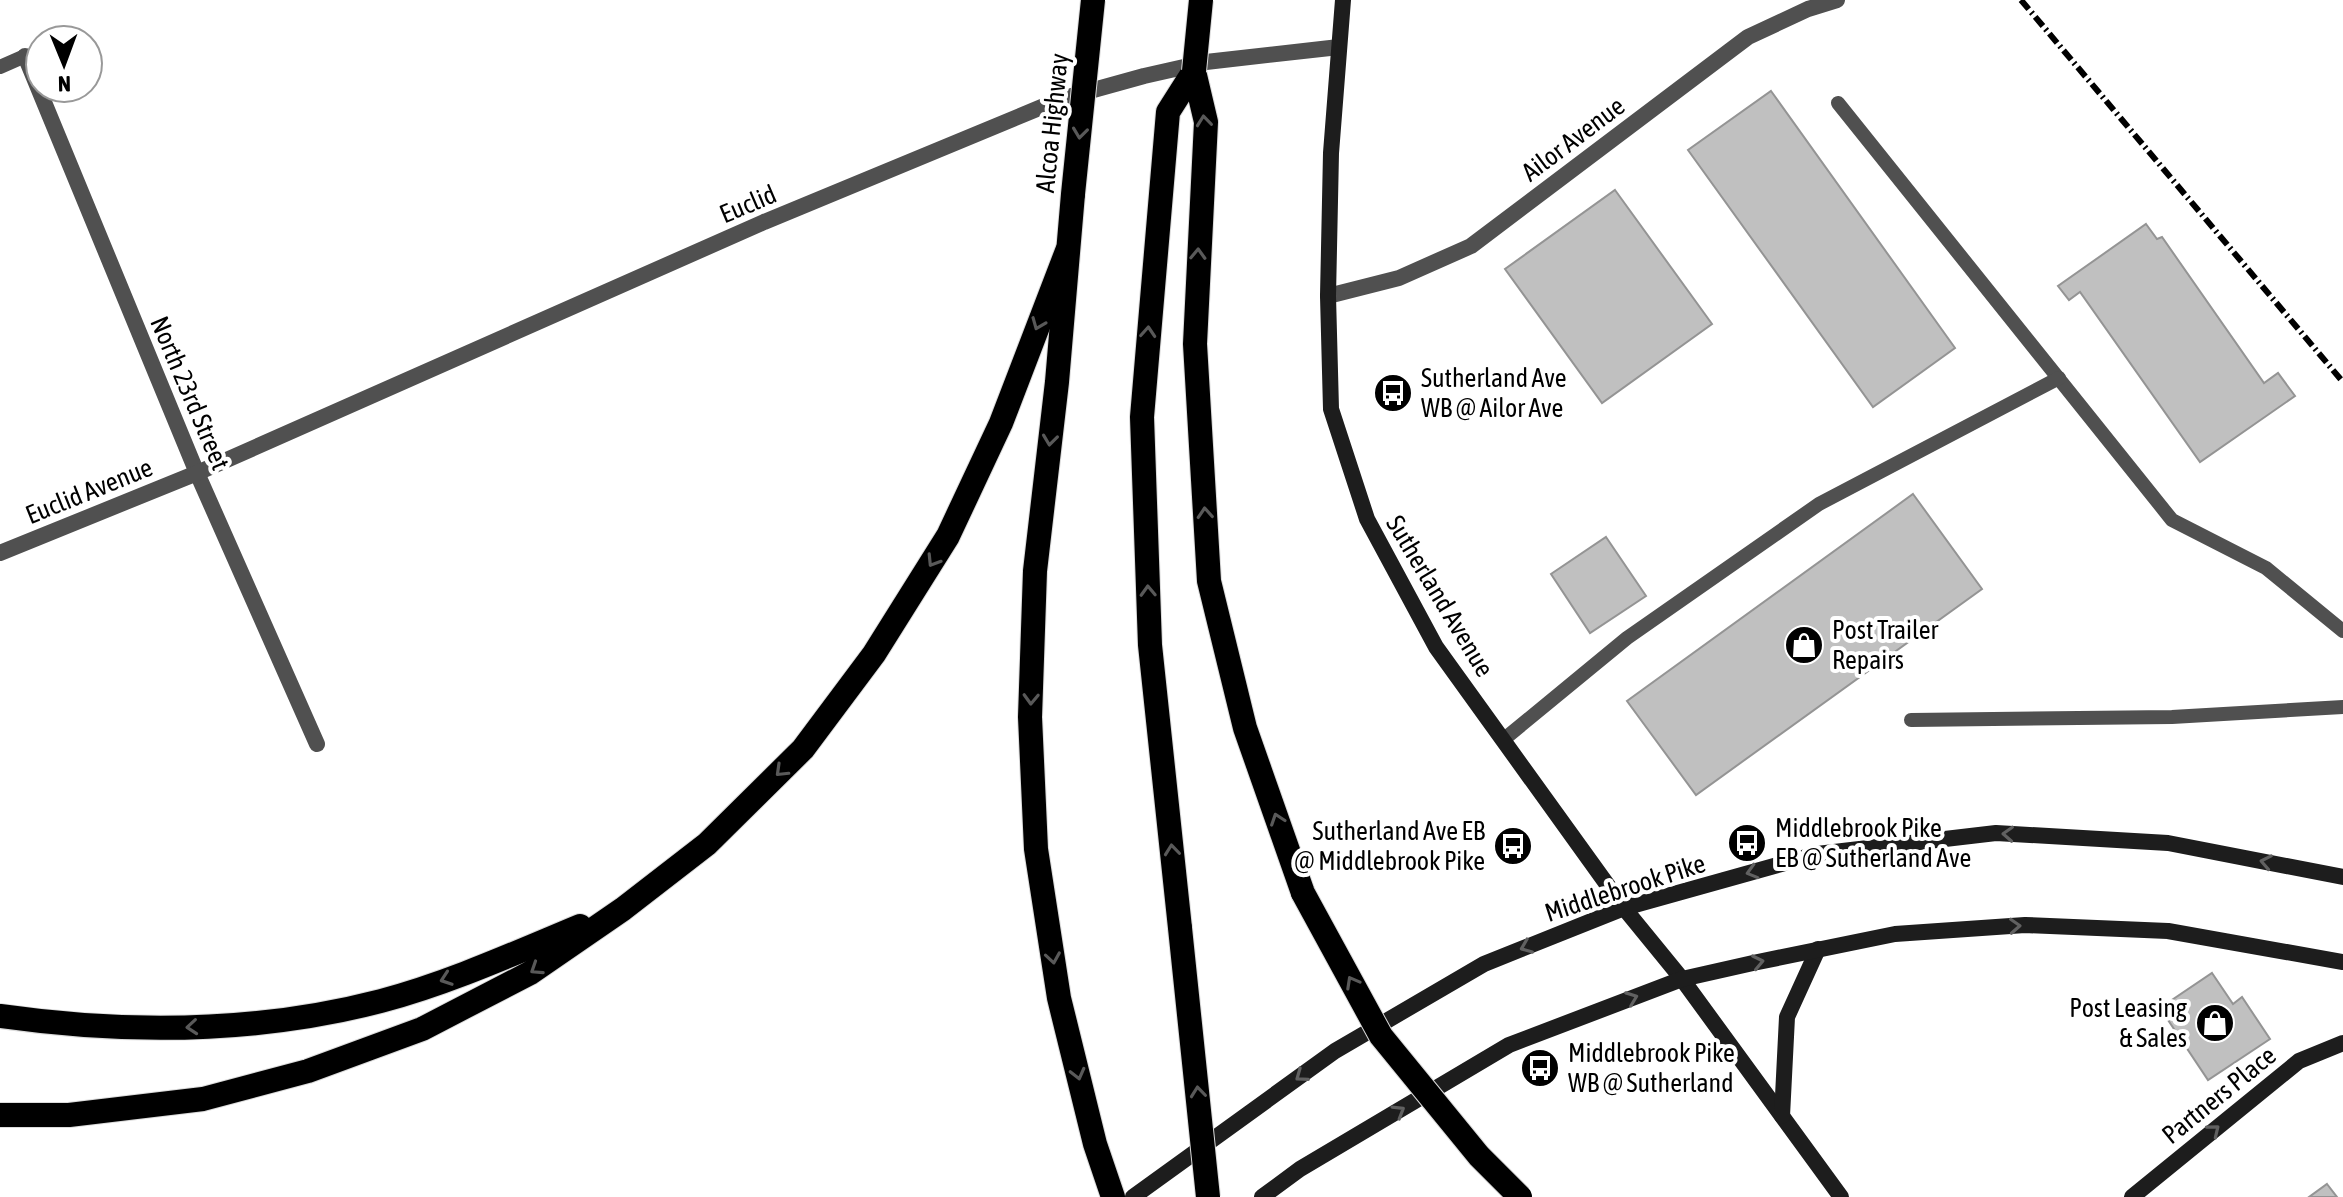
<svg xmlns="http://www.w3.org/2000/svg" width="2343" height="1197" font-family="'Asap Condensed',sans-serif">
<rect width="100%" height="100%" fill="#fff"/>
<g fill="#c0c0c0" stroke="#949494" stroke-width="2">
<path d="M1771,91l184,257 -82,59 -185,-257z"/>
<path d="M1615,190l97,134 -110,79 -97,-134z"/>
<path d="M2146,224l11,15 5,-2 102,146 14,-10 17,23 -95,66 -120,-170 -11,8 -11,-14z"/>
<path d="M1913,494l69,95 -286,206 -69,-94z"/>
<path d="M1606,537l40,59 -56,37 -39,-59z"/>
<path d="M2212,973l21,31 9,-7 28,42 -62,41 -48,-72z"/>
<path d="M2327,1184l10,13h-28z"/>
</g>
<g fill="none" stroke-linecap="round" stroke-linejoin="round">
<g stroke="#dbdbdb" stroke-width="26">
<g id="highway">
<path d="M1194,71l12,51 -11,222 14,237 36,147 58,165"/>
<path d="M1073,194l-16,188 -22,189 -5,146 6,132 23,149 36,146 18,53"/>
<path d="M1180,928l-30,-283 -8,-228 26,-305 26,-41"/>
<path d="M0,1016c126,18 257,17 381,-15 68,-18 134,-48 199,-75"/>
<path d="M0,1115h69l134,-16 105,-28 114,-42 108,-56 93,-64 84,-65 96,-95 71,-95 74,-118 53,-113 66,-172"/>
</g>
</g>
<g stroke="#505050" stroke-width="14">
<path d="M0,67l25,-11"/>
<path d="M1838,103l334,417 94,48 77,63"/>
<path d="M1911,720l261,-3 171,-10"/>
<path d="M1503,740l124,-102 192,-134 240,-126"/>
</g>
<g stroke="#505050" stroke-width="16">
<path d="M25,56l172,417 120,271"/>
<path d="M1328,296l71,-18 72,-32 277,-209 60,-28 29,-9"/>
<path d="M0,553l197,-80 567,-251 297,-123 83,-23 62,-14 133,-15"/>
</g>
<g stroke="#1d1d1d" stroke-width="16">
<path d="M1343,0l-12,153 -3,143 3,113 36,110 69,128 188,261 58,71 159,218"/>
<path d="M1782,1116l5,-99 31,-68"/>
<path d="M1133,1197l202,-146 149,-87 140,-56 193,-54 179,-21 172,10 175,34"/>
<path d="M1262,1197l38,-28 209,-124 173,-66 71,-16 142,-29 130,-9 143,6 175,31"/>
<path d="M2132,1197l167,-136 44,-18"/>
</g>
<use href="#highway" stroke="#000" stroke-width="24"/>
<path stroke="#000" stroke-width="6" stroke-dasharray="12 4 2 4" stroke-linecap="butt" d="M2021,0l322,382"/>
<g stroke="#dbdbdb" stroke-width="26" stroke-linecap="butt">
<g id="highway-bridge">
<path d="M1194,71l7,-71"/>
<path d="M1073,194l20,-194"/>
<path d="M1303,893l78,143 98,120 41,41"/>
<path d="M1180,928l28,269"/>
</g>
</g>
<use href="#highway-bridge" stroke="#000" stroke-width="24"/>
</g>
<defs><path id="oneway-chevron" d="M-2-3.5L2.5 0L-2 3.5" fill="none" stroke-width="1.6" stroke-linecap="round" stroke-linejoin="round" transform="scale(2)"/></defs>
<g stroke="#595959">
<use href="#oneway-chevron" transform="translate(1204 121) rotate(-96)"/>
<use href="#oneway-chevron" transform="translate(1080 133) rotate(97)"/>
<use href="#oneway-chevron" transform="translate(1198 254) rotate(-88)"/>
<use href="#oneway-chevron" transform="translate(1038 324) rotate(112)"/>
<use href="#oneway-chevron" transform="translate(1148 332) rotate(-86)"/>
<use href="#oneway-chevron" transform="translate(1050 440) rotate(97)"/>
<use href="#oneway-chevron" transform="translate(1205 513) rotate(-94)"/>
<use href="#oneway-chevron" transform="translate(933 561) rotate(122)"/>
<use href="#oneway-chevron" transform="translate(1148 591) rotate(-92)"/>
<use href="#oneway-chevron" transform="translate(1031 699) rotate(92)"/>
<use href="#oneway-chevron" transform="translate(781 771) rotate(136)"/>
<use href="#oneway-chevron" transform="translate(1277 819) rotate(-109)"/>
<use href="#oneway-chevron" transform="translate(1172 850) rotate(-96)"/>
<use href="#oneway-chevron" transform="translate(1053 958) rotate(81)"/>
<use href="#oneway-chevron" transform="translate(536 969) rotate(147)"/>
<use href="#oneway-chevron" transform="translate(446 979) rotate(161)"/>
<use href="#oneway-chevron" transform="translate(1352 982) rotate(-119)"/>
<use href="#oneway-chevron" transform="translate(192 1027) rotate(175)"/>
<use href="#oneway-chevron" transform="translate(1078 1074) rotate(76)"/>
<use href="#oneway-chevron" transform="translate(1198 1092) rotate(-96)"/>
</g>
<g stroke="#616161">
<use href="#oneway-chevron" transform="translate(2008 834) rotate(-177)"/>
<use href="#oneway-chevron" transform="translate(2266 862) rotate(-169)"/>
<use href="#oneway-chevron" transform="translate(1752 872) rotate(164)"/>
<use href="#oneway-chevron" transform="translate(2015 926) rotate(-3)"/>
<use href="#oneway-chevron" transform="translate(1526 947) rotate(158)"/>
<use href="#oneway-chevron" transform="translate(1758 962) rotate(-12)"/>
<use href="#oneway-chevron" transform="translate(1632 998) rotate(-21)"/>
<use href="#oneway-chevron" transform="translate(1301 1076) rotate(144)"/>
<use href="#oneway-chevron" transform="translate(1399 1111) rotate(-31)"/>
<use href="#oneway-chevron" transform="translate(2214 1130) rotate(-39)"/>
</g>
<defs>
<g id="bus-disc" transform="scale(2)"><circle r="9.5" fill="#000" stroke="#fff"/><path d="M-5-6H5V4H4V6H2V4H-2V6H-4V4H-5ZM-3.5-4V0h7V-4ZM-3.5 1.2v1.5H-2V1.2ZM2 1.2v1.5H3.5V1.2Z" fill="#fff"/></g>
<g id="shop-disc" transform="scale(2)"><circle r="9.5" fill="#000" stroke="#fff"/><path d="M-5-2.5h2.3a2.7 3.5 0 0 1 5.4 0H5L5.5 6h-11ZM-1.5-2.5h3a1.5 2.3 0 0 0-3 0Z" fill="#fff"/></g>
</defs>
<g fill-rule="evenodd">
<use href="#bus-disc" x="1393" y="393"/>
<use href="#shop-disc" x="1804" y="645"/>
<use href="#bus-disc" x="1747" y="843"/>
<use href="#bus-disc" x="1513" y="846"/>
<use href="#shop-disc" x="2215" y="1023"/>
<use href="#bus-disc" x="1540" y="1068"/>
</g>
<g text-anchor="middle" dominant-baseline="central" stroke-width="8" stroke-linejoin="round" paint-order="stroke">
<g font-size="26" fill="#000" stroke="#fff">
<text transform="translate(1052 123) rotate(-84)">Alcoa Highway</text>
<text transform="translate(1573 139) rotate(-37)">Ailor Avenue</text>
<text transform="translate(748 204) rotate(-23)">Euclid</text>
<text transform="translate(190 393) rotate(67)">North 23rd Street</text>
<text transform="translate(89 491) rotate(-22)">Euclid Avenue</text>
<text transform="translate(1440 596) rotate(59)">Sutherland Avenue</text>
<text transform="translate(1625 888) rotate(-18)">Middlebrook Pike</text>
<text transform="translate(2219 1095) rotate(-39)">Partners Place</text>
</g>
<g font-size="26" fill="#000" stroke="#fff" text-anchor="start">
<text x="1421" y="378">Sutherland Ave<tspan x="1421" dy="30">WB @ Ailor Ave</tspan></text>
<text x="1832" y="630">Post Trailer<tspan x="1832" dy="30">Repairs</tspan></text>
<text x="1775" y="828">Middlebrook Pike<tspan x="1775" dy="30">EB @ Sutherland Ave</tspan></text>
<text x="1485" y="831" text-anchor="end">Sutherland Ave EB<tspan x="1485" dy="30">@ Middlebrook Pike</tspan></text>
<text x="2187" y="1008" text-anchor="end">Post Leasing<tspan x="2187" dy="30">&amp; Sales</tspan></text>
<text x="1568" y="1053">Middlebrook Pike<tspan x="1568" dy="30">WB @ Sutherland</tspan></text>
</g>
</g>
<g transform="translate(64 64) rotate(179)"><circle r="38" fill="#ffffff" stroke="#999999" stroke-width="2"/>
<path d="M0-6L14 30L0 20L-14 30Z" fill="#000000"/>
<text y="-12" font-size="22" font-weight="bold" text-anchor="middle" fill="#000000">N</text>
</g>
</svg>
